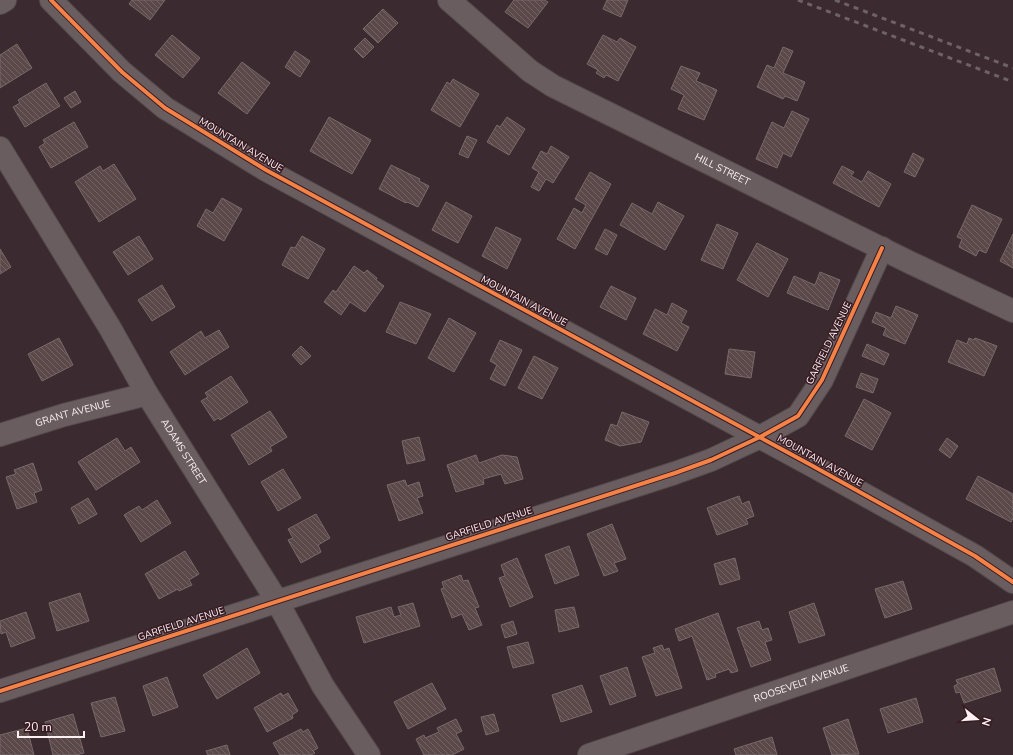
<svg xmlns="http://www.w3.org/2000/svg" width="1013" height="755" font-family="'Nunito Sans',sans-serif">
<defs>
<pattern id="building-back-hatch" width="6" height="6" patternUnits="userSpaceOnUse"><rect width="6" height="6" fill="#5b4849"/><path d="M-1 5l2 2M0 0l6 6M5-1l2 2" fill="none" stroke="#746364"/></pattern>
</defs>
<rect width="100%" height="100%" fill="#3b2b30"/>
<g fill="url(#building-back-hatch)" stroke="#78696b">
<path d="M132,0h33l-15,20 -21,-16z"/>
<path d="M514,0h30l4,2 -20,26 -23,-16z"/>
<path d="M607,0h21l-7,17 -18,-8z"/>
<path d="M383,9l15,14 -20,20 -15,-14z"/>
<path d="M172,35l28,23 -17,20 -28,-23z"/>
<path d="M603,35l14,7 3,-4 16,9 -18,34 -12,-6 -2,3 -8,-5 2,-3 -11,-6z"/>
<path d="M365,38l9,9 -11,11 -9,-9z"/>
<path d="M17,44l15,24 -32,20v-33z"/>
<path d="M783,47l10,4 -10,22 22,9 -8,19 -12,-5 -2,3 -26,-12 10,-22 7,3z"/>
<path d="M295,51l15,10 -10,16 -15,-10z"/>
<path d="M242,62l28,21 -23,31 -29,-21z"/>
<path d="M681,66l19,7 -4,8 21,9 -13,30 -26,-11 6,-14 -13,-6z"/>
<path d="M453,79l26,15 -19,33 -29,-17 16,-28 3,2z"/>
<path d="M46,83l14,23 -35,21 -12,-20 7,-4 -2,-3z"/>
<path d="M75,91l6,11 -10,6 -7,-10z"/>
<path d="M792,111l17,8 -18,38 -8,-4 -6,15 -21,-9 16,-37 12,6z"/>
<path d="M329,117l42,23 -19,34 -42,-23z"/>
<path d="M507,117l18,12 -16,26 -22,-13 10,-17 3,2z"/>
<path d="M74,122l14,25 -37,21 -12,-21 6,-4 -2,-3z"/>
<path d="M467,136l10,4 -9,18 -9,-4z"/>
<path d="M551,146l18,11 -16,26 -7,-4 -7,12 -8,-4 8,-15 -7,-4 9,-17 6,3z"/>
<path d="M913,153l11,6 -9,18 -11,-5z"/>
<path d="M114,164l22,35 -37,23 -24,-40 25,-16 3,5z"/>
<path d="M391,165l29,14 -1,2 10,5 -11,21 -11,-5 -1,1 -27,-14z"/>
<path d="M842,166l12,6 -3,4 11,6 6,-11 23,13 -12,23 -46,-24z"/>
<path d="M590,172l21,12 -36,65 -18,-10 17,-31 8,5 4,-8 -11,-6z"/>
<path d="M222,198l20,11 -18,32 -27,-15 9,-17 7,4z"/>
<path d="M446,202l26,14 -14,27 -26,-13z"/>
<path d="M658,202l26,14 -19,34 -45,-25 12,-22 20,11z"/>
<path d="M972,205l30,14 -16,34 -7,-3 -3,6 -17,-9 3,-8 -5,-2z"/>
<path d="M717,224l21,9 -15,36 -22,-9z"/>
<path d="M496,227l25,12 -14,30 -25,-13z"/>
<path d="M605,229l12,6 -10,20 -12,-6z"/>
<path d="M1013,234v34l-13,-7z"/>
<path d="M139,236l14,23 -25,16 -15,-23z"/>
<path d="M302,236l23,13 -17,30 -26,-14 9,-18 4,1z"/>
<path d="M757,243l31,16 -20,38 -31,-17z"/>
<path d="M0,249l11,18 -11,7z"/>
<path d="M354,266l10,7 3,-3 10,8 -1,2 8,6 -19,26 -15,-10 -9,13 -17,-13 9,-12 3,2z"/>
<path d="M820,272l20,8 -12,30 -41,-17 7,-17 21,9z"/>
<path d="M162,285l13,22 -23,14 -14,-21z"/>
<path d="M611,286l25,12 -10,22 -26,-13z"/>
<path d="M400,302l31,12 -15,30 -30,-12z"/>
<path d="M672,303l15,8 -6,12 8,4 -12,24 -34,-17 12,-25 12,6z"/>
<path d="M896,306l22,9 -13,29 -22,-9 3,-7 -14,-6 4,-10 15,6z"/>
<path d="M449,318l27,15 -22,39 -26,-14z"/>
<path d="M219,330l10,17 -44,28 -15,-23 31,-21 4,7z"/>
<path d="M59,338l14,27 -31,16 -14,-27z"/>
<path d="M969,338l5,2 1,-2 22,8 -13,30 -36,-14 9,-22 10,4z"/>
<path d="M500,340l22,10 -17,36 -15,-7 7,-14 -7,-4z"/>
<path d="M867,344l22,10 -5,11 -22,-9z"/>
<path d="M301,346l10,10 -10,9 -9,-10z"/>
<path d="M729,349l26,3 -4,26 -26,-4z"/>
<path d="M534,356l24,12 -16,31 -24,-11z"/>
<path d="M861,373l17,6 -5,14 -17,-6z"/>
<path d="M231,376l17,26 -28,18 -2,-2 -4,3 -13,-20 7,-4 -3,-4z"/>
<path d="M864,399l27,14 -19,37 -27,-14z"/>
<path d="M270,411l17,26 -17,10 2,4 -23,14 -18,-30z"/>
<path d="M622,412l27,10 -8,20 -21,4 -15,-6 6,-16 6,2z"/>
<path d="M419,437l6,23 -18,4 -5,-23z"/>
<path d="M117,438l8,13 6,-4 9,15 -44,28 -18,-28z"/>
<path d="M947,438l11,8 -8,12 -11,-8z"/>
<path d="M476,455l3,8 23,-8 15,2 6,22 -18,5 -4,-10 -18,5 1,5 -28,8 -9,-27z"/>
<path d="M33,463l9,27 -8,3 3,9 -20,7 -11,-32 10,-3 -2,-4z"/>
<path d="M283,469l18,29 -23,13 -17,-29z"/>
<path d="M978,476l35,18v24l-2,4 -45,-23z"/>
<path d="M405,480l2,6 12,-4 4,14 -6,2 6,15 -24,8 -12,-36z"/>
<path d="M739,496l3,8 7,-3 5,15 -8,3 2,5 -31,11 -10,-27z"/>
<path d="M88,498l9,16 -18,10 -8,-16z"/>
<path d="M157,500l14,23 -30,19 -17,-27 15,-9 3,4z"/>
<path d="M316,514l14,24 -12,7 3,7 -20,11 -13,-23 5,-2 -5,-9z"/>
<path d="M612,524l14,35 -12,4 4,8 -14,5 -17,-42z"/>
<path d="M569,546l10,29 -24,9 -10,-29z"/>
<path d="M185,551l14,23 -10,6 3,5 -13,6 -1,-2 -19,10 -14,-25z"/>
<path d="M517,558l16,39 -23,10 -11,-29 6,-2 -4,-11z"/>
<path d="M735,558l5,21 -20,6 -6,-21z"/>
<path d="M461,575l2,6 5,-1 11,27 -4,1 7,17 -13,5 -7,-16 -10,4 -11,-29 3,-1 -2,-6z"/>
<path d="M903,581l9,28 -27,9 -10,-29z"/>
<path d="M80,593l9,28 -32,10 -8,-28z"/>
<path d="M413,603l7,23 -56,17 -8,-26 35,-10 3,10 7,-2 -3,-8z"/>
<path d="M814,603l11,32 -26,8 -10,-31z"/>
<path d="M574,607l5,20 -20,5 -4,-22z"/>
<path d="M26,612l9,26 -24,9 -5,-15 -5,2 -1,-13z"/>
<path d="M718,613l20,58 -7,2 -2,-4 -14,5 1,3 -9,3 -15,-44 -13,5 -4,-12z"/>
<path d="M513,621l4,13 -12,4 -4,-13z"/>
<path d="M759,621l3,9 6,-2 4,12 -7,2 6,18 -20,7 -14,-39z"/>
<path d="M528,642l6,21 -21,5 -6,-21z"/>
<path d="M662,645l2,5 5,-2 13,40 -26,8 -14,-39 13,-4 -2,-5z"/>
<path d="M247,648l13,25 -43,26 -14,-24z"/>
<path d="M627,667l9,29 -26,9 -10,-29z"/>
<path d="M994,668l7,23 -37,12 -4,-11 -4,1 -2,-7 4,-2 -2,-4z"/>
<path d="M167,677l11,30 -25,9 -10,-30z"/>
<path d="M432,683l14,26 -38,20 -14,-27z"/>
<path d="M582,685l10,27 -31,10 -9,-27z"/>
<path d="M281,693l2,3 5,-3 10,18 -6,4 1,3 -26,14 -13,-24z"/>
<path d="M115,697l10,34 -24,6 -10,-34z"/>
<path d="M916,698l7,24 -35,11 -8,-24z"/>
<path d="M73,714l11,39 -8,2h-23l-8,-33z"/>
<path d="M494,714l5,17 -13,4 -5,-18z"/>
<path d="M456,719l6,12 -6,3 8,15 -12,6h-28l-8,-16 8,-4 1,3 14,-6 -2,-4z"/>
<path d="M848,719l11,35 -27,1 -9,-27z"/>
<path d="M27,728l7,27h-34v-20z"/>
<path d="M301,729l2,3 5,-3 10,19 -5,3 2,2 -4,2h-31l-7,-12z"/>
<path d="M772,737l5,18h-41l-2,-6z"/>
<path d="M227,745l3,10h-22l-2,-4z"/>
</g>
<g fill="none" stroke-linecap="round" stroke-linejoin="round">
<g stroke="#55494d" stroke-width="24">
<g id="minor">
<path d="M51,0l71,72 43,36 101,62 545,295 164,91 38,26"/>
<path id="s1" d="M449,0l81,71 23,15 358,177 102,48"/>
<path d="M0,3l5,-3"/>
<path id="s2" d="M0,148l110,180 37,66 130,207 46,85 46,69"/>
<path id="s3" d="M0,435l64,-20 83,-21"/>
<path d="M0,691l675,-218 36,-13 49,-23 38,-21 24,-36 60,-132"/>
<path id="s4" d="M589,755l424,-143"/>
</g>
</g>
<use href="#minor" stroke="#695d60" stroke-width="22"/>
<g stroke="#6e6266" stroke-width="3" stroke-dasharray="5 5" stroke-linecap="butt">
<path d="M798,0l215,82"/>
<path d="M835,0l178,68"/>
</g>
<g stroke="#371b23" stroke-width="6">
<g id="cycleway">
<path d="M51,0l71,72 43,36 101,62 545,295 164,91 38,26"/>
<path d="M0,691l675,-218 36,-13 49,-23 38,-21 24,-36 60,-132"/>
</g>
</g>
<use href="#cycleway" stroke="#f48246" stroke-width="4"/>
</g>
<g text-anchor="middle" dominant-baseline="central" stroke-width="3" stroke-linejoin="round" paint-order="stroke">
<g font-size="10" fill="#fef1f4" stroke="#371b23">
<text transform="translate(241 145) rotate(31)">MOUNTAIN AVENUE</text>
<text stroke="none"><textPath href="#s1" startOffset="324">HILL STREET</textPath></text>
<text transform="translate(524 301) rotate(28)">MOUNTAIN AVENUE</text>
<text transform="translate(829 343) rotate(-64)">GARFIELD AVENUE</text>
<text stroke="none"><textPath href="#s3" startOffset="76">GRANT AVENUE</textPath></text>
<text stroke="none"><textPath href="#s2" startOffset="355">ADAMS STREET</textPath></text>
<text transform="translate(820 461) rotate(29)">MOUNTAIN AVENUE</text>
<text transform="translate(489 524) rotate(-18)">GARFIELD AVENUE</text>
<text transform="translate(181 624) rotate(-18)">GARFIELD AVENUE</text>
<text stroke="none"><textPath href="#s4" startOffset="224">ROOSEVELT AVENUE</textPath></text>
</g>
</g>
<g transform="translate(977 719) rotate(107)" stroke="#371b23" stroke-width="3" paint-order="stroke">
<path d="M0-3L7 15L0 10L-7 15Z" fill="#fef1f4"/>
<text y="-6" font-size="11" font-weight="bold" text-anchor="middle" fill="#fef1f4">N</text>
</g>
<path d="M18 731v6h66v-6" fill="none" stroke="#fef1f4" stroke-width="2"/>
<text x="24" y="731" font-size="12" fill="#fef1f4" stroke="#371b23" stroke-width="3" paint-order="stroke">20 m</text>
</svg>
